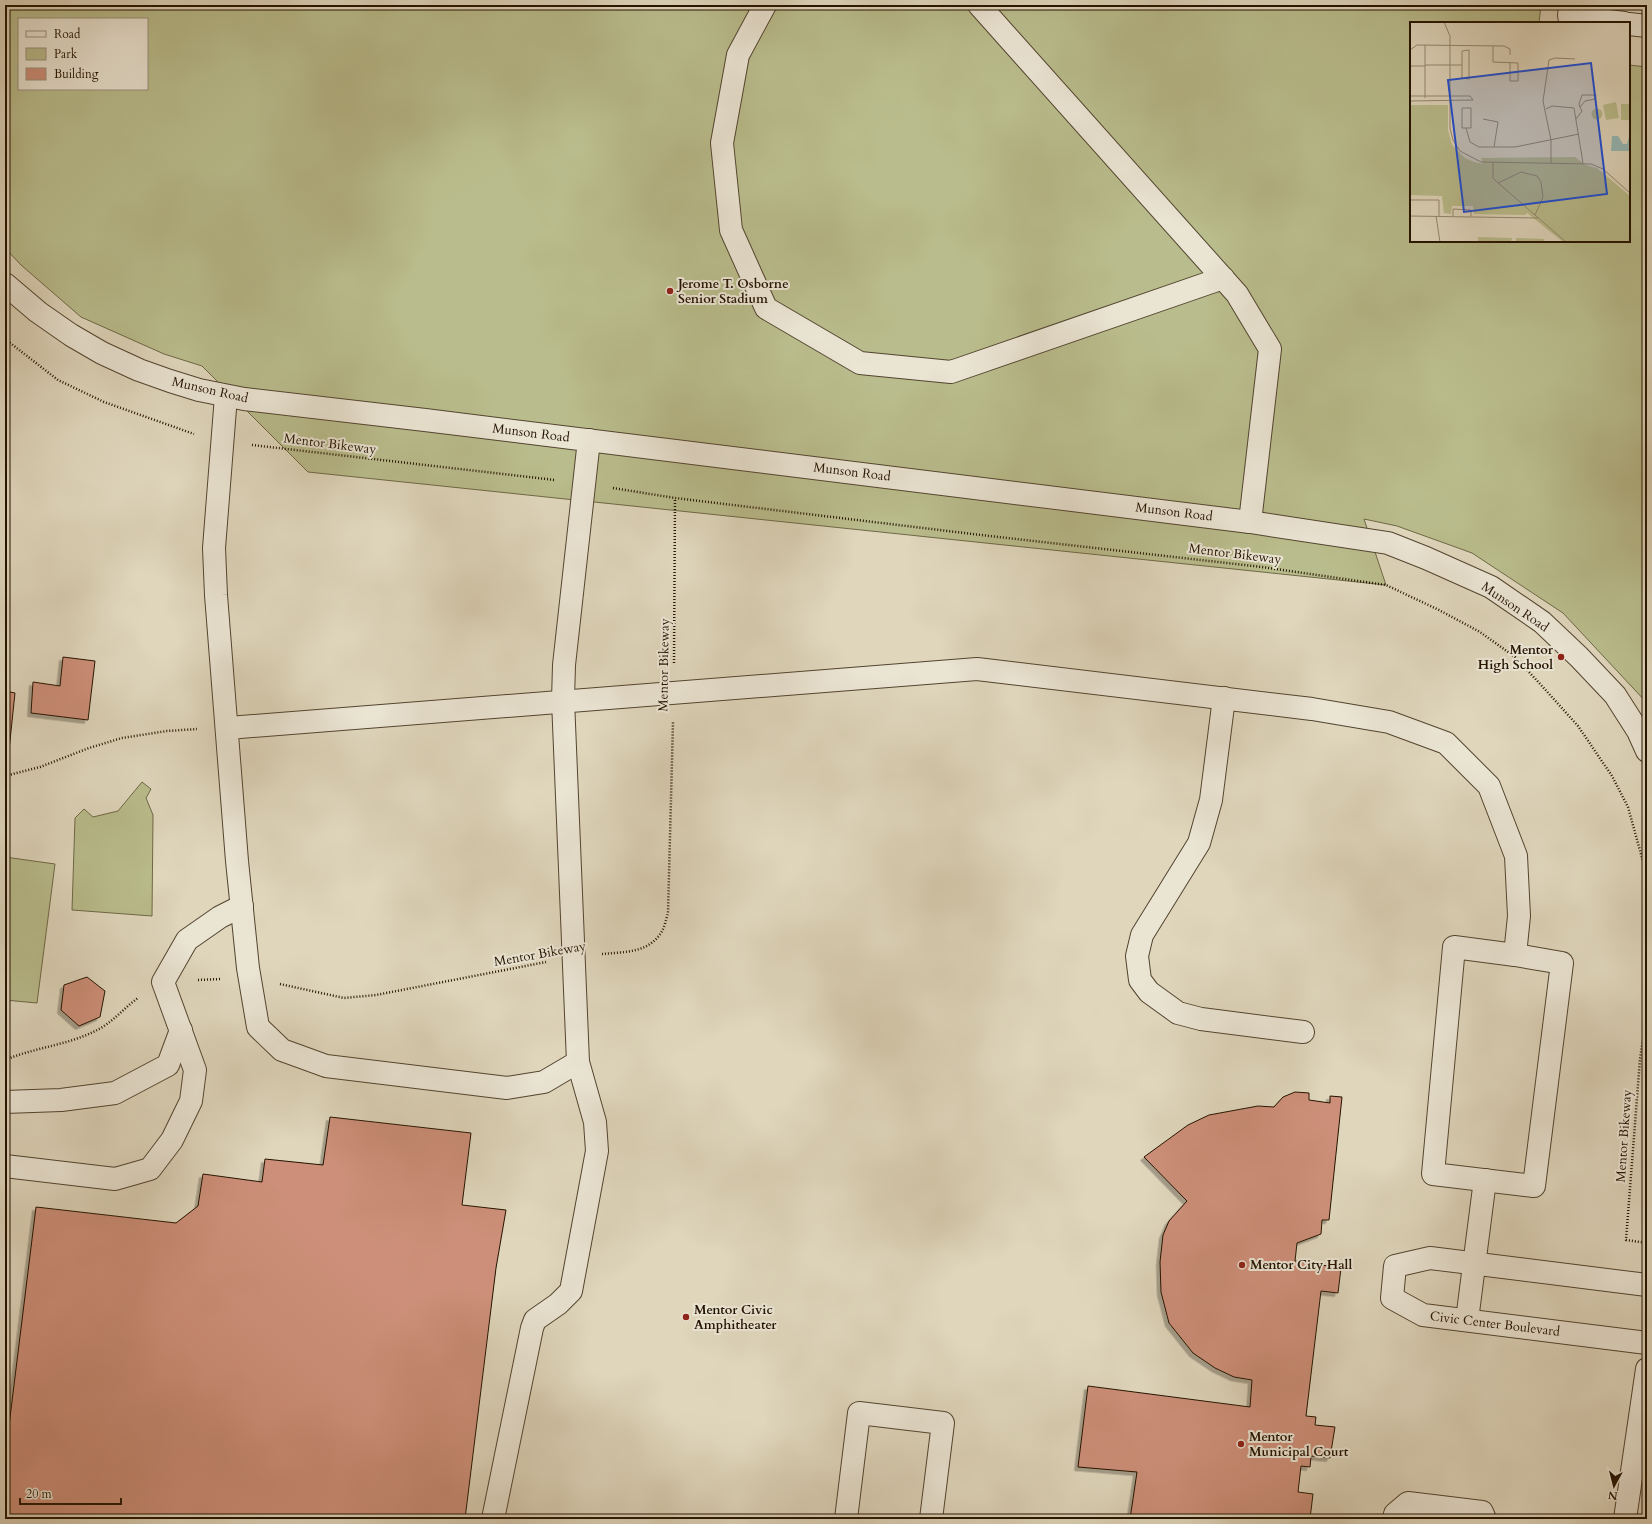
<svg xmlns="http://www.w3.org/2000/svg" width="1652" height="1524" font-family="Cardo,serif">
<defs>
<filter id="shadow"><feDropShadow dx="-3.5" dy="3.5" stdDeviation="0" flood-color="#0004"/></filter>
</defs>
<rect width="100%" height="100%" fill="#dfd6bc"/>
<filter id="stains"><feTurbulence type="fractalNoise" baseFrequency=".005" numOctaves="4"/><feColorMatrix values="0 0 0 0 .2 0 0 0 0 .09 0 0 0 0 .02 0 0 0 .5 -.17"/></filter>
<radialGradient id="worn" r=".72"><stop offset=".6" stop-color="#630" stop-opacity="0"/><stop offset="1" stop-color="#630" stop-opacity=".3"/></radialGradient>
<g fill="#b9bc8c" stroke="#6e6846" fill-rule="evenodd">
<path d="M5,5h1536l-2,18h-128v218h218v-176l18,2v636l-84,-90 -91,-60 -75,-27 -33,-7 22,66 -1078,-113 -106,-106 -38,-12 -83,-37 -60,-52 -16,-17zM19,19h128v70h-128z"/>
<path d="M142,782l9,7 -5,9 7,17 -1,101 -80,-6 3,-92 9,-9 9,8 25,-6z"/>
<path d="M5,857l50,7 -18,139 -32,-3z"/>
</g>
<g fill="#cd8f79" stroke="#241300" filter="url(#shadow)">
<path d="M63,657l32,4 -7,59 -57,-7 2,-31 27,4z"/>
<path d="M5,691l10,2 -6,57h-4z"/>
<path d="M87,977l18,14 -5,26 -21,9 -18,-16 3,-25z"/>
<path d="M1295,1092l14,1v7l21,3v-7l12,1 -13,123h-7l-1,14 -24,9 -2,18 46,7 -3,25 -17,-2 -15,125 10,1 -1,8 20,2 -5,31 -19,-2 -1,11 -9,-1 -3,26 15,2 -3,25h-180l7,-47 -59,-5 10,-81 162,21 2,-27 -18,-3 -19,-9 -22,-15 -24,-30 -8,-31 -1,-30 3,-27 6,-14 18,-20 -43,-44 44,-32 21,-10 49,-9 16,1 9,-10z"/>
<path d="M330,1117l141,16 -9,72 44,5 -10,58 -31,251h-460v-61l31,-251 140,16 22,-17 5,-32 59,8 3,-23 58,6z"/>
</g>
<g fill="none" stroke-linecap="round" stroke-linejoin="round">
<g stroke="#53442f" stroke-width="24">
<g id="minor">
<path d="M765,5l-27,50 -16,88 9,87 35,78 94,55 91,9 272,-94"/>
<path d="M979,5l258,289 33,55 -20,173"/>
<path d="M1570,5l-1,11 55,7"/>
<path d="M1629,24l18,2"/>
<path d="M5,284l33,28 33,23 31,18 37,17 31,11 29,9 45,9 181,21 825,102 138,21 38,15 65,29 51,35 37,35 36,38 23,36 9,20"/>
<path d="M226,396l-12,152 2,47 21,266 11,107 10,59 24,23 44,16 181,22 37,-6 34,-20"/>
<path d="M1224,698l-13,102 -12,43 -57,92 -5,21 3,24 9,12 29,21 23,6 102,13"/>
<path d="M228,728l749,-59 335,40 77,13 57,21 43,43 27,70 3,60 -4,39"/>
<path d="M1454,947l61,8 47,8 -28,223 -101,-12z"/>
<path d="M5,1102l56,-2 54,-7 53,-28 13,-35"/>
<path d="M5,1166l110,13 35,-10 22,-29 19,-39 4,-31 -32,-88 24,-42 33,-23 22,-11"/>
<path d="M1647,1285l-217,-27 -35,8 -3,32 31,17 224,28"/>
<path d="M1467,1320l18,-140"/>
<path d="M493,1519l39,-191 3,-8 23,-16 13,-13 26,-140 -2,-29 -17,-60 -15,-362 1,-35 25,-225"/>
<path d="M846,1519l13,-106 84,10 -12,96"/>
<path d="M1394,1519l1,-5 13,-11 74,9 3,7"/>
<path d="M1625,1519l22,-150"/>
</g>
</g>
<g stroke="#241300" stroke-width="2.5" stroke-dasharray="1 2" stroke-linecap="butt">
<path d="M5,339l53,41 46,22 90,32"/>
<path d="M252,445l303,35"/>
<path d="M613,488l62,10 306,37 281,32 124,18 53,25 41,22 35,25 27,29 36,40 34,50 16,31 19,69"/>
<path d="M674,663l1,-165"/>
<path d="M5,776l35,-9 49,-19 33,-10 45,-7 30,-2"/>
<path d="M602,954c22,-2 48,-1 60,-23 3,-5 4,-12 6,-18l5,-191"/>
<path d="M198,980l23,-1"/>
<path d="M280,984l64,14 32,-3 170,-33"/>
<path d="M1647,1013l-7,46 -14,181 21,3"/>
<path d="M5,1060c31,-13 65,-15 94,-31 15,-8 26,-22 39,-31"/>
</g>
<use href="#minor" stroke="#eae4d3" stroke-width="22"/>
</g>
<g fill="#8f2418" stroke="#eae4d3" stroke-width="1.5">
<circle cx="670" cy="291" r="4"/>
<circle cx="1561" cy="657" r="4"/>
<circle cx="1242" cy="1265" r="4"/>
<circle cx="686" cy="1317" r="4"/>
<circle cx="1241" cy="1444" r="4"/>
</g>
<g text-anchor="middle" dominant-baseline="central" stroke-width="4" stroke-linejoin="round" paint-order="stroke">
<g font-size="13" font-weight="bold" fill="#241300" stroke="#eae4d3" text-anchor="start">
<text x="678" y="284">Jerome T. Osborne<tspan x="678" dy="15">Senior Stadium</tspan></text>
<text x="1553" y="650" text-anchor="end">Mentor<tspan x="1553" dy="15">High School</tspan></text>
<text x="1250" y="1265">Mentor City Hall</text>
<text x="694" y="1310">Mentor Civic<tspan x="694" dy="15">Amphitheater</tspan></text>
<text x="1249" y="1437">Mentor<tspan x="1249" dy="15">Municipal Court</tspan></text>
</g>
<g font-size="13" fill="#241300" stroke="#eae4d3">
<text transform="translate(210 390) rotate(13)">Munson Road</text>
<text transform="translate(531 433) rotate(7)">Munson Road</text>
<text transform="translate(330 444) rotate(7)">Mentor Bikeway</text>
<text transform="translate(852 472) rotate(7)">Munson Road</text>
<text transform="translate(1174 512) rotate(7)">Munson Road</text>
<text transform="translate(1235 554) rotate(7)">Mentor Bikeway</text>
<text transform="translate(1515 607) rotate(34)">Munson Road</text>
<text transform="translate(664 665) rotate(-89)">Mentor Bikeway</text>
<text transform="translate(540 954) rotate(-10)">Mentor Bikeway</text>
<text transform="translate(1624 1136) rotate(-86)">Mentor Bikeway</text>
<text transform="translate(1495 1324) rotate(7)">Civic Center Boulevard</text>
</g>
</g>
<g transform="translate(1410 22)">
<rect width="220" height="220" fill="#dfd6bc"/>
<path d="M206,80l3,16 -13,2 -3,-15zM211,82h9v16h-9zM0,83h38v25l4,15 13,13 9,4 9,2 -2,-6 94,-1 11,8 11,3 33,28v46h-67l-36,-29 -2,2 -51,-1 -1,-8h-21l-1,8 -7,-1 -2,-17 -32,-1zM181.5 92a5.5 5.5 0 1 1 11 0a5.5 5.5 0 1 1-11 0ZM68,215l34,1 -1,4h-33zM106,216l28,1v3h-28z" fill="#b9bc8c"/>
<path d="M220,111v18h-19l1,-15h6l5,8h4z" fill="#95b8b6"/>
<path fill="none" stroke="#948871" stroke-width="1" d="M34,0l6,14v92l3,12 7,11 21,11 110,2 12,5 27,24M15,23v53M83,24v16l25,1v18h-8v-18M0,28l7,-5 87,1 6,3v6M15,43h37v-14l7,-1v29l-7,-1v-13M0,44h15M0,74h60l3,4 -63,1M52,86h9v20h-9zM136,87l6,-3 22,2 9,55M73,97l15,3 -4,25M166,97l6,-8 -2,-4 -1,-3 3,-9h14l-1,4 -10,2 -5,6M56,106l4,14 9,5h36l64,-13M83,140v16l4,4 69,60M141,141v-23l-8,-39 6,-41 6,-2 20,1M88,161l23,-11 16,4 4,6 2,15 -8,18M0,178h29v16M0,194l128,2M26,194l4,26M43,194v-7l18,1v6"/>
<path fill="#1d4ed8" fill-opacity="0.15" stroke="#1d4ed8" stroke-width="2" d="M181,41l16,131 -143,18 -16,-132z"/>
<rect width="220" height="220" fill="none" stroke="#241300" stroke-width="2"/>
</g>
<rect width="1652" height="1524" fill="none" stroke="#dfd6bc" stroke-width="20"/>
<rect x="6" y="6" width="1640" height="1512" fill="none" stroke="#241300" stroke-width="2"/>
<rect x="10" y="10" width="1632" height="1504" fill="none" stroke="#241300"/>
<rect x="18" y="18" width="130" height="72" fill="#eae4d3" stroke="#9b907f"/>
<rect x="26" y="31" width="20" height="6" fill="#eae4d3" stroke="#9b907f"/>
<text x="54" y="38" font-size="12" fill="#241300">Road</text>
<rect x="26" y="48" width="20" height="12" fill="#b9bc8c" stroke="#9b907f"/>
<text x="54" y="58" font-size="12" fill="#241300">Park</text>
<rect x="26" y="68" width="20" height="12" fill="#cd8f79" stroke="#9b907f"/>
<text x="54" y="78" font-size="12" fill="#241300">Building</text>
<g transform="translate(1614 1486) rotate(187)" stroke="#eae4d3" stroke-width="3" paint-order="stroke">
<path d="M0-3L7 15L0 10L-7 15Z" fill="#241300"/>
<text y="-6" font-size="11" font-weight="bold" text-anchor="middle" fill="#241300">N</text>
</g>
<path d="M20 1498v6h101v-6" fill="none" stroke="#241300" stroke-width="2"/>
<text x="26" y="1498" font-size="12" fill="#241300" stroke="#eae4d3" stroke-width="3" paint-order="stroke">20 m</text>
<rect width="100%" height="100%" filter="url(#stains)"/>
<rect width="100%" height="100%" fill="url(#worn)"/>
</svg>
